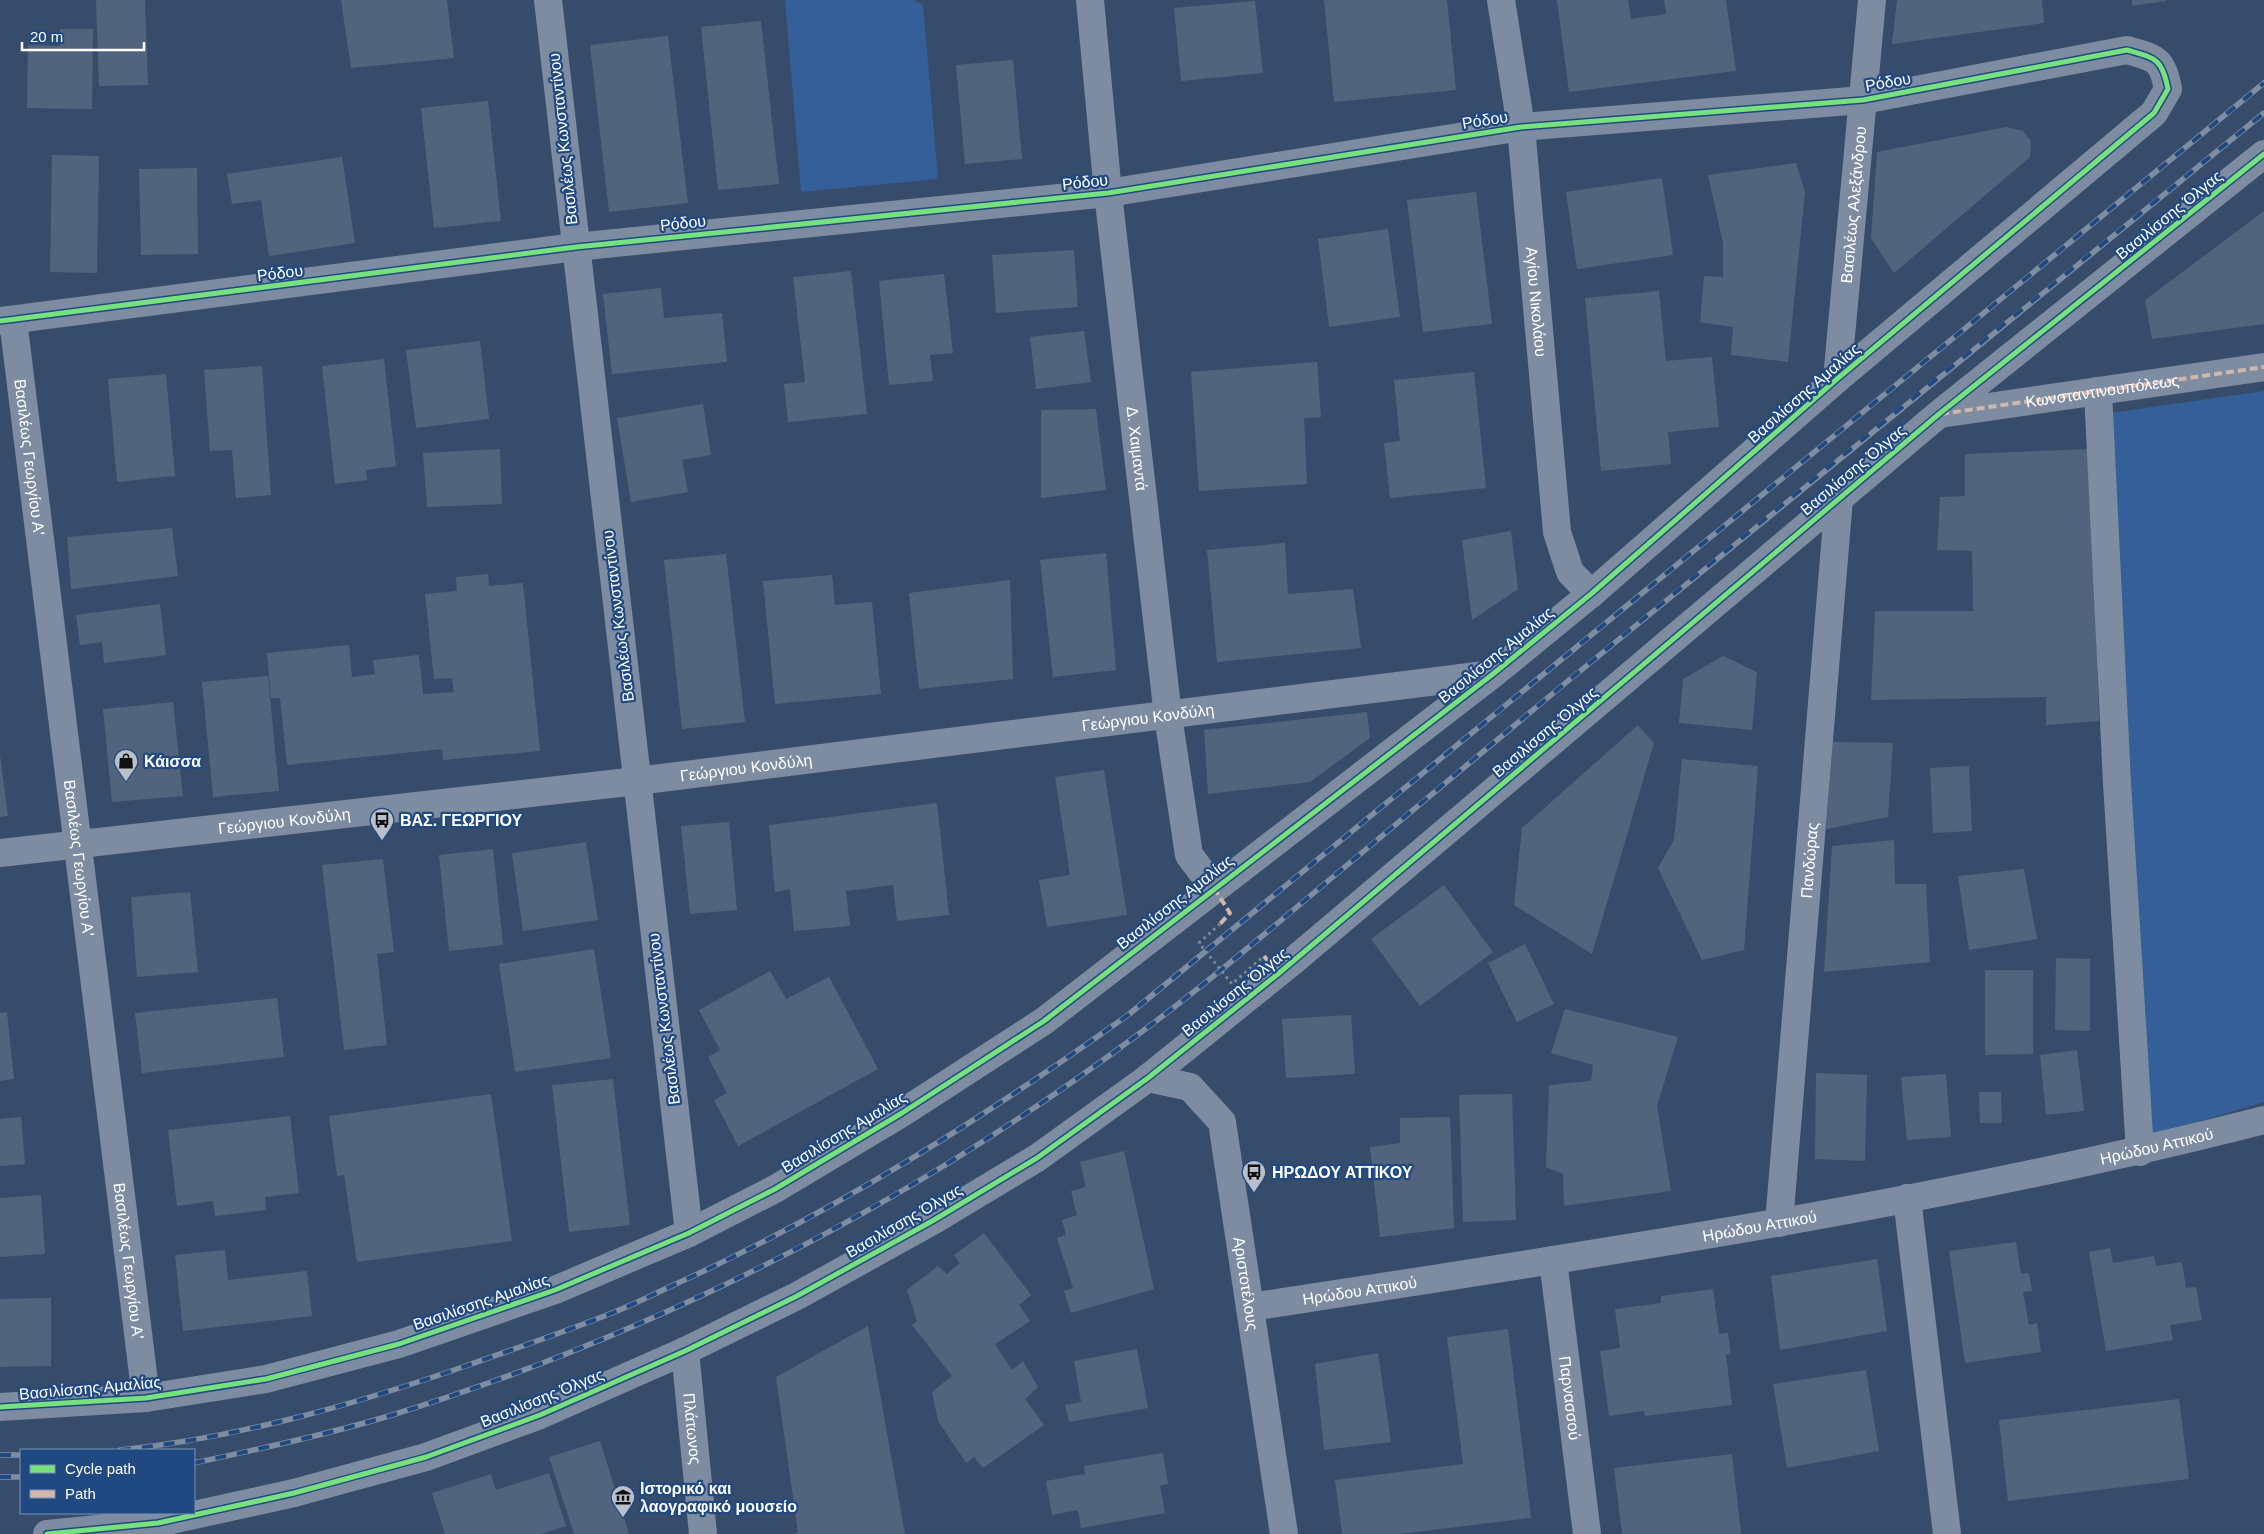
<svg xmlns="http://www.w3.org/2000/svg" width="2264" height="1534" font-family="Helvetica,sans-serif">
<rect width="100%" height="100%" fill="#374c6b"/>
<g fill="#355f98">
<path d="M785,0h128l10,5 15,174 -137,13z"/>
<path d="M2264,391v711l-114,34 -47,-722z"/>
</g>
<g fill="#52647d">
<path d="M96,0h49l3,85 -49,1z"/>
<path d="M341,0h106l7,58 -103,10z"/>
<path d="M1324,0h123l9,90 -122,12z"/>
<path d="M1557,0h71l3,19 35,-5 -2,-14h62l10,71 -167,21z"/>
<path d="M1897,0h145l2,23 -152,21z"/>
<path d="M2132,0h34v1l-34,5z"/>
<path d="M1255,1l8,72 -82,8 -7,-73z"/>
<path d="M761,21l18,163 -61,6 -17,-163z"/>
<path d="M60,29h33l-1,80 -65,-1 1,-63 32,1z"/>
<path d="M668,36l20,167 -79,9 -19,-167z"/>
<path d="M1013,60l9,99 -57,5 -9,-99z"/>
<path d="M488,101l13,120 -67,7 -13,-120z"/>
<path d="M2006,127l17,4 8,10 -1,16 -136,116 -23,-35 6,-86z"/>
<path d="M52,155l47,1 -2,117 -47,-1z"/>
<path d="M342,157l13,86 -86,13 -8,-56 -29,4 -5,-30z"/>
<path d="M1796,163l9,29 -17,170 -57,-7 2,-28 -33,-5 4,-46 19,1v-34l-15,-68z"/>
<path d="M197,168l1,86 -57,1 -2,-86z"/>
<path d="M1662,178l11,77 -96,14 -11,-77z"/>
<path d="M1476,192l16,132 -69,8 -16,-132z"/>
<path d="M2264,211v113l-112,15 -7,-39z"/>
<path d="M1388,229l12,88 -71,10 -11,-88z"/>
<path d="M1074,250l4,57 -82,6 -4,-58z"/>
<path d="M851,271l16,143 -79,8 -4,-38 21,-2 -12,-105z"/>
<path d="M944,274l9,79 -23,2 3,26 -44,4 -10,-104z"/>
<path d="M661,288l3,30 58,-5 5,49 -115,12 -9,-80z"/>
<path d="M1659,291l7,70 46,-4 7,70 -51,5 3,32 -70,7 -16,-173z"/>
<path d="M1084,331l7,51 -55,7 -6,-52z"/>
<path d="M480,341l9,78 -73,9 -10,-78z"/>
<path d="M384,359l12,107 -30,4 1,10 -32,4 -13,-118z"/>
<path d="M1317,362l4,55 -17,1 3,66 -108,7 -8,-119z"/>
<path d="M262,366l9,129 -35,3 -4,-48 -22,1 -6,-81z"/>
<path d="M1474,372l12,116 -96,10 -6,-55 16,-2 -6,-61z"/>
<path d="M166,374l9,102 -58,6 -9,-103z"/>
<path d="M703,404l8,51 -29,5 6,32 -57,10 -14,-84z"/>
<path d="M1096,409l10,81 -65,8v-88z"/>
<path d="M500,449l2,55 -75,3 -4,-54z"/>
<path d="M2090,449l9,272 -53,4v-28l-175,3 4,-89h98l-1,-60 -35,-1 3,-53 25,-1v-42z"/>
<path d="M172,528l6,48 -107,13 -4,-52z"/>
<path d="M1511,531l7,58 -46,31 -10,-80z"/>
<path d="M1285,543l3,51 65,-5 8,59 -144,14 -10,-112z"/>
<path d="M1106,553l10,117 -63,7 -13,-117z"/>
<path d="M726,554l19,168 -63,7 -18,-169z"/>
<path d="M488,574l1,12 34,-3 17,168 -97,9 -1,-11 -155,16 -7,-67h-9l-4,-45 82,-8 3,32 23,-3 -2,-14 46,-5 4,39 31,-2 -2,-14 -18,1 -9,-85 32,-3 -1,-14z"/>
<path d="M832,575l3,30 37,-3 9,92 -106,10 -12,-123z"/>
<path d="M1010,580l3,99 -94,10 -10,-96z"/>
<path d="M160,604l6,51 -62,8 -2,-21 -22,3 -4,-30z"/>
<path d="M1723,656l34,16 -5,58 -73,-7 4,-44z"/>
<path d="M268,676l11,115 -66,6 -11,-115z"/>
<path d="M173,702l10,94 -71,6 -9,-93z"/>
<path d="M1367,712l3,26 -60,44 -102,12 -4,-64z"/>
<path d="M1638,725l16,18 -62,211 -78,-49 8,-77z"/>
<path d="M1833,742l60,1 -5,74 -62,12z"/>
<path d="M0,755l8,61 -8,1z"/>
<path d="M1682,759l76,7 -14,184 -42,10 -44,-92 16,-28z"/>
<path d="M1969,766l3,65 -39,2 -3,-65z"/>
<path d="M1104,770l23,145 -80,12 -8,-47 31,-5 -15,-98z"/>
<path d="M937,803l12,112 -52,6 -4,-36 -47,6 4,35 -56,5 -4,-42 -15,3 -6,-67z"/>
<path d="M729,822l8,88 -47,4 -9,-88z"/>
<path d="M1894,840l1,44h31l4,78 -106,10 8,-126z"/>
<path d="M586,842l12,78 -75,11 -11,-78z"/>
<path d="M493,849l10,96 -54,6 -10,-96z"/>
<path d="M383,859l11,93 -17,2 10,91 -43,5 -22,-185z"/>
<path d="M2024,869l13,70 -68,11 -11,-74z"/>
<path d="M1444,885l49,67 -73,54 -49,-67z"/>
<path d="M190,892l8,80 -61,5 -6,-80z"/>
<path d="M1525,944l29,60 -37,18 -29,-59z"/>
<path d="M594,949l17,109 -96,14 -16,-108z"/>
<path d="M2056,958l34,1v72l-35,-1z"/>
<path d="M1985,970h48v84l-48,1z"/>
<path d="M770,971l16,28 43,-22 49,92 -140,77 -24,-46 13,-7 -19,-36 12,-7 -21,-40z"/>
<path d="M277,998l7,59 -142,16 -7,-60z"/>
<path d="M1565,1009l113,28 -21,69 14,85 -107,15 -1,-32 -17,-7 3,-82 42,-4 2,-16 -42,-12z"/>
<path d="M7,1012l7,67 -14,2v-68z"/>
<path d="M1351,1015l4,59 -69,4 -4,-59z"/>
<path d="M2077,1050l7,61 -38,4 -6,-60z"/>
<path d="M1816,1073l51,2 -2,86 -50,-2z"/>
<path d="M1946,1074l5,63 -44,3 -6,-63z"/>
<path d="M613,1079l17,146 -61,7 -17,-147z"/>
<path d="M1979,1092h22l1,31h-22z"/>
<path d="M491,1094l21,147 -155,21 -13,-87 -7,1 -8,-60z"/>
<path d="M1512,1094l4,126 -53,2 -4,-127z"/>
<path d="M290,1116l9,77 -34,4 1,13 -51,6 -2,-15 -36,5 -9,-76z"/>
<path d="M21,1117l4,47 -25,2v-47z"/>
<path d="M1450,1117l4,111 -74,9 -10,-90 30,-4v-25z"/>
<path d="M1124,1151l30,138 -83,24 -7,-22 9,-3 -16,-50 9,-3 -4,-15 15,-5 -6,-24 15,-4 -6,-25z"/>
<path d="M41,1195l4,59 -45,3v-59z"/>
<path d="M984,1233l47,62 -12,10 11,16 -35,23 17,26 11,-9 15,26 -13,12 19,26 -61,43 -9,-11 -8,6 -28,-42 -6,-29 20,-16 -40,-51 5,-4 -10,-31 31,-24 9,8 13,-11 -6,-8z"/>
<path d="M2016,1242l5,32 8,-1 3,18 -9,1 6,33 8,-2 4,29 -76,11 -16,-112z"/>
<path d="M2110,1248l3,15 41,-7 2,10 26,-4 4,26 10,-1 6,33 -32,5 3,15 -67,11 -17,-99z"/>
<path d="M225,1250l3,30 79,-9 5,45 -129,15 -8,-76z"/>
<path d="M1877,1259l10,72 -107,19 -9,-74z"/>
<path d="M1713,1289l6,45 9,-1 3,21 -5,1 6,50 -87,11 -1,-5 -35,5 -9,-65 20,-3 -5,-39 46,-6v-7z"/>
<path d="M51,1298v68l-51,1v-68z"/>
<path d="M868,1326l37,208h-111l4,-2 -22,-155z"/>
<path d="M1508,1329l23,189 -132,16h-57l-7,-54 128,-16 -16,-127z"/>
<path d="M1137,1349l11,59 -79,14 -4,-17 16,-3 -7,-41z"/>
<path d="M1378,1353l13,89 -67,8 -9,-86z"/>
<path d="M1866,1370l13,81 -92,17 -14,-84z"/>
<path d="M2179,1399l10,80 -181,22 -9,-81z"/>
<path d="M600,1441l29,93h-55l-25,-77z"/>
<path d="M1163,1453l5,31 -8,2 5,27 -84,15 -3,-18 -26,5 -6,-34 39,-7 -1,-8z"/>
<path d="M1732,1454l9,80h-119l-8,-66z"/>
<path d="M549,1473l17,53 -25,8h-96l-13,-41 59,-19 5,16z"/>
</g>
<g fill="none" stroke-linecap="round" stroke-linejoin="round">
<g stroke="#7d8ca1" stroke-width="28">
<path id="s1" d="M1090,0l18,193 60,523 21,139 25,33"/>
<path id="s2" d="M1501,0l20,127 36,405 13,40 21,22"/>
<path id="s3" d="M13,320l133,1078"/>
<path d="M0,321l576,-74 532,-54 413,-66 342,-27 264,-50c28,8 35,8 41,39l-14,24 -317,266 -246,215 -98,80 -449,347 -142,92 -127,76 -86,44"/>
<path id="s4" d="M1837,379l35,-379"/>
<path d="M2098,391l19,392 23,369"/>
<path id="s5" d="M1940,414l324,-47"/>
<path id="s6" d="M0,853l637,-72 856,-107"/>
<path d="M1148,1078l145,-117 646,-547 325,-260"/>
<path d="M1907,1198l40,336"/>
<path id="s7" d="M1779,1223l60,-725"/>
<path id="s8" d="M1553,1260l34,274"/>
<path id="s9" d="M1251,1307c339,-52 680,-102 1013,-187"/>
<path id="s10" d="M685,1351l18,183"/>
</g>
<g stroke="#7d8ca1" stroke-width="28">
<path d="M0,1407l146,-9 120,-19 133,-35 156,-54 134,-57 -141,-1233"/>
<path id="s11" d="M47,1534l111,-11 136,-30 132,-36 114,-42 145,-64 112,-55 137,-76 103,-62 111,-80 42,9 32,35 62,412"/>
</g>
<g stroke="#7e8da1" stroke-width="5.5">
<g id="rail">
<path d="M120,1450c116,-12 229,-44 340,-82 51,-18 102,-35 152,-55 23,-9 44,-20 66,-30 160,-73 307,-166 450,-268l1136,-932"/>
<path d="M0,1455h21"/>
<path d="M194,1463c65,-14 131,-28 195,-47 269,-83 521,-212 747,-380 64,-47 125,-99 186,-150 80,-67 160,-134 241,-201 233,-192 467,-382 701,-572"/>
<path d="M0,1477h21"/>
</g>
</g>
<use href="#rail" stroke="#214981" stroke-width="4" stroke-dasharray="11" stroke-linecap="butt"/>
<path stroke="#7d8ca1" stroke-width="3" stroke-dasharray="2.5 4" stroke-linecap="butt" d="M1220,924l-21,19 33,41 32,-28"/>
<g stroke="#d1b7ad" stroke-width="4" stroke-dasharray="8 4" stroke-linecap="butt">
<path d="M1941,414l323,-47"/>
<path d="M1214,888l16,25 -10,11"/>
<path d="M1264,956l14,18"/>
</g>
<g stroke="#214981" stroke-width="8">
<g id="cycleway">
<path d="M0,321l576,-74 532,-54 413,-66 342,-27 264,-50c28,8 35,8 41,39l-14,24 -317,266 -246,215 -98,80 -449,347 -142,92 -127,76 -86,44 -134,57 -156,54 -133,35 -120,19 -146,9"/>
<path d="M47,1534l111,-11 136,-30 132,-36 114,-42 145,-64 112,-55 137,-76 103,-62 111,-80 130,-104 661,-560 325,-260"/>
</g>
</g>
<use href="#cycleway" stroke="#77e17e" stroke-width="5"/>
</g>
<defs>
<g id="shop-pin" transform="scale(1.25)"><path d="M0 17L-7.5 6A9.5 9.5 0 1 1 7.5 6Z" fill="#b9c0cb" stroke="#214981"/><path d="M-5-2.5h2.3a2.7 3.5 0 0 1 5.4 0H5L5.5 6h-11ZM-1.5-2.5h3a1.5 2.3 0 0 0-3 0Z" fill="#111"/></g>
<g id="bus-pin" transform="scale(1.25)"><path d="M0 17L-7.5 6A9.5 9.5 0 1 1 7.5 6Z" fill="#b9c0cb" stroke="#214981"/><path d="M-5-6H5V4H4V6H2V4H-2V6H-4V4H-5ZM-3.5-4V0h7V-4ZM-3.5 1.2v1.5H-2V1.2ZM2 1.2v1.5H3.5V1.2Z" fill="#111"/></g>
<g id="museum-pin" transform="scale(1.25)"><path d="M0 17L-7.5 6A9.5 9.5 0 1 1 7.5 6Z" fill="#b9c0cb" stroke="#214981"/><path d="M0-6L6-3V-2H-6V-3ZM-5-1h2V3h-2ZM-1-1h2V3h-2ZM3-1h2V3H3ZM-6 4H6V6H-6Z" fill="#111"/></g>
</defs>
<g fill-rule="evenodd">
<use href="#shop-pin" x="126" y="761"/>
<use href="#bus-pin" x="382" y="820"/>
<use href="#bus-pin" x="1254" y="1172"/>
<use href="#museum-pin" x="623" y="1497"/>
</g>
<g text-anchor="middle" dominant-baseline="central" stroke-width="4.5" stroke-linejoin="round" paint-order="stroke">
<g font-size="16" fill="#fff" stroke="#214981">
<text transform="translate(1888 82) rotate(-10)">Ρόδου</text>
<text transform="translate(1485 120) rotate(-9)">Ρόδου</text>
<text transform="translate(563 139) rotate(-96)">Βασιλέως Κωνσταντίνου</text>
<text transform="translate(1085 182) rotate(-6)">Ρόδου</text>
<text stroke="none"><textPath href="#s4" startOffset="175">Βασιλέως Αλεξάνδρου</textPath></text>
<text transform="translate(2169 215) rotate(-39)">Βασιλίσσης Όλγας</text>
<text transform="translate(683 223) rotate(-6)">Ρόδου</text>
<text transform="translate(280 273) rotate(-7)">Ρόδου</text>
<text stroke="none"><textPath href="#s2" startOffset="304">Αγίου Νικολάου</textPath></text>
<text stroke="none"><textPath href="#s5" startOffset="164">Κωνσταντινουπόλεως</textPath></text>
<text transform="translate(1804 393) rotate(-41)">Βασιλίσσης Αμαλίας</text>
<text stroke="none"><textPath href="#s1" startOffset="451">Δ. Χαιμαντά</textPath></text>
<text stroke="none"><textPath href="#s3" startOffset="138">Βασιλέως Γεωργίου Α'</textPath></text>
<text transform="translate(1853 470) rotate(-40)">Βασιλίσσης Όλγας</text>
<text transform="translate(618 616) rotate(-97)">Βασιλέως Κωνσταντίνου</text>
<text transform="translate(1496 655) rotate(-39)">Βασιλίσσης Αμαλίας</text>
<text stroke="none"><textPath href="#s6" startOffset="1156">Γεώργιου Κονδύλη</textPath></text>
<text transform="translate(1545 732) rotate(-40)">Βασιλίσσης Όλγας</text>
<text stroke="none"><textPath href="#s6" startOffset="751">Γεώργιου Κονδύλη</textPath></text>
<text stroke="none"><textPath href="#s6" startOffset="286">Γεώργιου Κονδύλη</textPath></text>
<text stroke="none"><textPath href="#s3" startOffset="542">Βασιλέως Γεωργίου Α'</textPath></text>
<text stroke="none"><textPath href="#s7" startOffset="364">Πανδώρας</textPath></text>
<text transform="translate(1175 902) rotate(-38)">Βασιλίσσης Αμαλίας</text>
<text transform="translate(1235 992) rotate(-39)">Βασιλίσσης Όλγας</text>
<text transform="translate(664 1019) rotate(-97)">Βασιλέως Κωνσταντίνου</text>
<text transform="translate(844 1132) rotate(-31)">Βασιλίσσης Αμαλίας</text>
<text stroke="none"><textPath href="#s9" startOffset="920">Ηρώδου Αττικού</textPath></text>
<text transform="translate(904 1221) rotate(-30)">Βασιλίσσης Όλγας</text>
<text stroke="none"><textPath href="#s9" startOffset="515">Ηρώδου Αττικού</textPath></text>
<text stroke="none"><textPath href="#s3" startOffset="948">Βασιλέως Γεωργίου Α'</textPath></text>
<text stroke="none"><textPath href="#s11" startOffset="1460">Αριστοτέλους</textPath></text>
<text stroke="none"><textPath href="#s9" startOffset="110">Ηρώδου Αττικού</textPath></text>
<text transform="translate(481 1302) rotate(-19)">Βασιλίσσης Αμαλίας</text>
<text transform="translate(90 1388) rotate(-5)">Βασιλίσσης Αμαλίας</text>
<text stroke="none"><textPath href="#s8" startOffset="139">Παρνασσού</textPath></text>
<text transform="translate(542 1398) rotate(-22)">Βασιλίσσης Όλγας</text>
<text stroke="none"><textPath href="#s10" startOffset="78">Πλάτωνος</textPath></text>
</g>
<g font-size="16" font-weight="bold" fill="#fff" stroke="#214981" text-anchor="start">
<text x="144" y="761">Κάισσα</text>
<text x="400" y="820">ΒΑΣ. ΓΕΩΡΓΙΟΥ</text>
<text x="1272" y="1172">ΗΡΩΔΟΥ ΑΤΤΙΚΟΥ</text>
<text x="640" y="1488">Ιστορικό και<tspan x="640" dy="18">λαογραφικό μουσείο</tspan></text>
</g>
</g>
<rect x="20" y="1449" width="175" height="65" fill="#214981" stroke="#7a92b3"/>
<rect x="30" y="1465" width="25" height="8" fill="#77e17e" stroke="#7a92b3"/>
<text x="65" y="1474" font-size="15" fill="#ffffff">Cycle path</text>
<rect x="30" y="1490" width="25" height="8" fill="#d1b7ad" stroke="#7a92b3"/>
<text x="65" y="1499" font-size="15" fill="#ffffff">Path</text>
<path d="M22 42v8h122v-8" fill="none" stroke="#ffffff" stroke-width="2.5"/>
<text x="30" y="42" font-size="15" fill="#ffffff" stroke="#214981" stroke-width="4" paint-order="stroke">20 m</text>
</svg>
